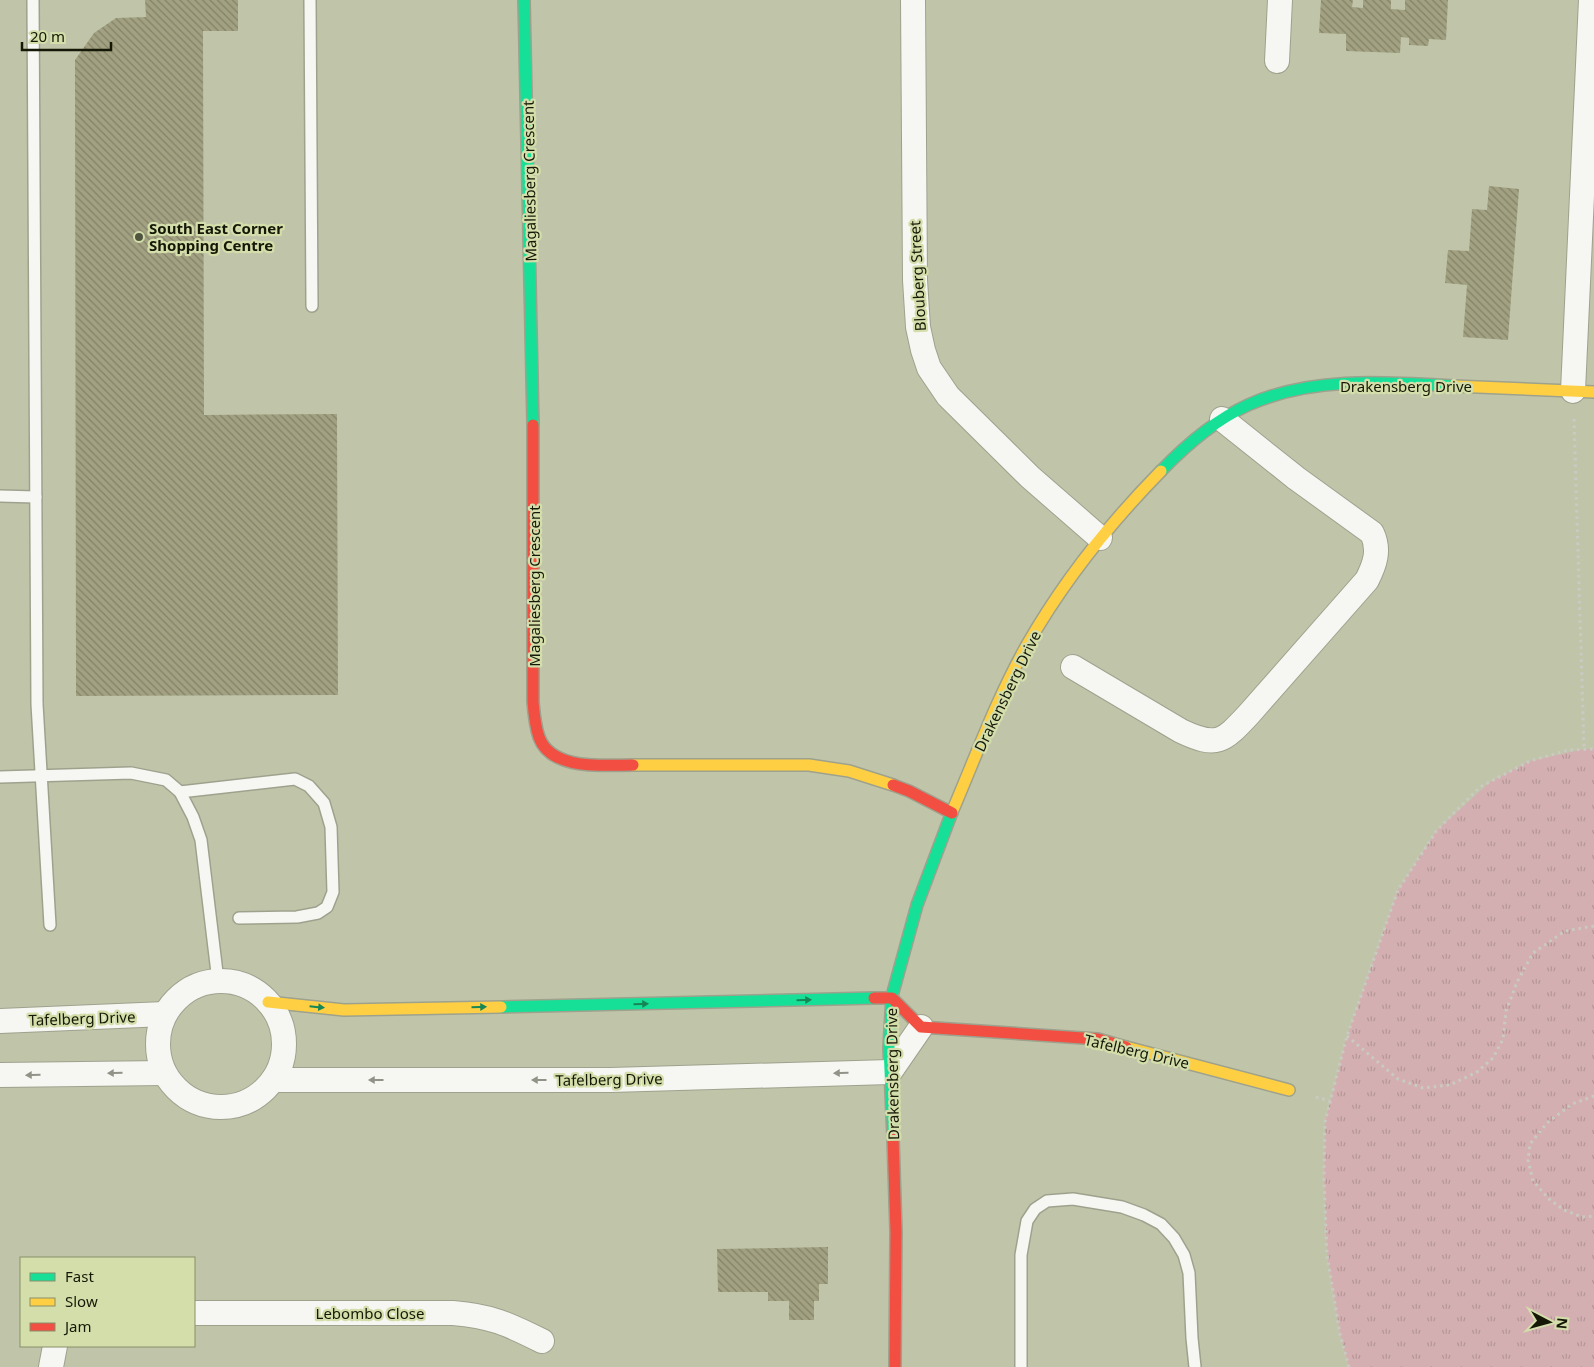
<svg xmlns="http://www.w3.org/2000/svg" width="1594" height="1367" font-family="'Noto Sans',sans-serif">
<defs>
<pattern id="park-tufts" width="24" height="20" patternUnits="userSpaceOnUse" patternTransform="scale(1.25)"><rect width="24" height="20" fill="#d4afb1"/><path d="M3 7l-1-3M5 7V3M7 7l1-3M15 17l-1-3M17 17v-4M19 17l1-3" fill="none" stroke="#b59697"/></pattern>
<pattern id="building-back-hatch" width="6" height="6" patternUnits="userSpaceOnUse" patternTransform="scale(1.25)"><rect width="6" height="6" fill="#a2a182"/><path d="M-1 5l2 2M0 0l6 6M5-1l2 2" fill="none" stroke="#838268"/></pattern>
</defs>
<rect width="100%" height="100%" fill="#c0c5aa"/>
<path fill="url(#park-tufts)" d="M1584,749h10v618h-245l-9,-33 -13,-80 -3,-75 1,-57 22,-86 51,-146 39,-60 53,-48 40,-21z"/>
<g fill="url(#building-back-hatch)">
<path d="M145,0h93v31h-35l1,384 133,-1 1,281 -262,1 -1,-636 19,-27 22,-15 30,-1z"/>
<path d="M1321,0h32l-1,7 11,1v-8h28v9l14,1v-10h43l-2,40 -17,-1 -1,7 -19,-1v-7l-8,-1 -1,16 -54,-2v-17l-27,-1z"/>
<path d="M1489,186l30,3 -11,151 -45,-3 4,-52 -22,-2 3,-33 21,1 3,-42 15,1z"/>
<path d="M828,1247v37h-9v17h-5v19h-25v-19h-21v-9h-50l-1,-43z"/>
</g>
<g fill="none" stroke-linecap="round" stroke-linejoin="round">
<g stroke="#9ea28d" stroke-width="14">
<g id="lane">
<path d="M33,0l4,704 13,221"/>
<path d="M310,0l2,306"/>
<path d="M0,496l36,1"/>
<path d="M0,777l131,-4 35,7 14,12 13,25 8,23 17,141"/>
<path d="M180,792l115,-13 14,7 15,17 7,24 2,65 -6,15 -9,6 -21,4 -58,1"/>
<path d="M1021,1367v-112l6,-34 8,-12 12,-8 26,-2 49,8 22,8 17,9 13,14 10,17 5,18 3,65 3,29"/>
</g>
</g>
<g stroke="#9ea28d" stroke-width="26">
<g id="street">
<path d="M913,0l2,280 3,47 5,23 6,18 19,28 82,81 70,61"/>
<path d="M1277,61l3,-61"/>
<path d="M1573,391l18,-391"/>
<path d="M1073,667l108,64c36,17 42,11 68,-17l118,-134c8,-16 13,-30 5,-47l-76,-55 -74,-59"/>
<circle cx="221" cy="1044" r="63"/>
<path d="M0,1021l165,-7"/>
<path d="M0,1075l164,-2"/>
<path d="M273,1080h338l279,-8 31,-45"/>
<path d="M194,1313h259c38,3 55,11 89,28"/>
<path d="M51,1367l4,-21"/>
</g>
</g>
<g stroke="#9ea28d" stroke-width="14">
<g id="fast">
<path d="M524,0l9,425"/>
<path d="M1161,471c25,-26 54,-51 87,-66 64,-29 138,-23 206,-19"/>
<path d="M501,1007l373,-9"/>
<path d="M893,1137l-4,-89 3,-52 25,-91 35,-93"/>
</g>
</g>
<g stroke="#9ea28d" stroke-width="14">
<g id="slow">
<path d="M1454,386l140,6"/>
<path d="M633,765h176l40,6 44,14"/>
<path d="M952,812c24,-56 45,-114 75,-167 36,-63 83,-122 134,-174"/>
<path d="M268,1002l76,8 157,-3"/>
<path d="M1126,1047l163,43"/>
</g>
</g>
<g stroke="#9ea28d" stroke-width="14">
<g id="jam">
<path d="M533,425v277c1,12 2,24 6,35 12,34 65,28 94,28"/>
<path d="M893,785l16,6 43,22"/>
<path d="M874,998h18l29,29 177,12 28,8"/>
<path d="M893,1137l3,95 -1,135"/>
</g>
</g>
<g stroke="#c9cbc3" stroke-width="3" stroke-dasharray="2.5 4" stroke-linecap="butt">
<path d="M1574,419l10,330"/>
<path d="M1347,1036l51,43 25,9 27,-3 27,-13 16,-14 10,-19 3,-28 11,-29 16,-29 32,-22 29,-5"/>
<path d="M1594,1096l-22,8 -25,19 -17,21 -2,16 5,21 16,18 15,11 18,7 12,-1"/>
<path d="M1316,1097l14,4"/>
<path d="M1349,1367l-9,-33 -13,-80 -3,-75 1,-57 22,-86 51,-146 39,-60 43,-43 50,-26 38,-11 26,-1"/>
</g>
<use href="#lane" stroke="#f6f6f2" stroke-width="11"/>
<use href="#street" stroke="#f6f6f2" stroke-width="24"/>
<use href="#fast" stroke="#16e098" stroke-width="11"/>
<use href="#slow" stroke="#ffcf43" stroke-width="11"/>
<use href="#jam" stroke="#f24e42" stroke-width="11"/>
</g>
<defs><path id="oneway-solid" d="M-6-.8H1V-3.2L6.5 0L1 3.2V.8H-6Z" transform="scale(1.25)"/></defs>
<g fill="#168656">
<use href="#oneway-solid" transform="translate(804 1000) rotate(-1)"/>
<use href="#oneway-solid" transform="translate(641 1004) rotate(-1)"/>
<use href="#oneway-solid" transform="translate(317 1007) rotate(6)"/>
<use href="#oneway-solid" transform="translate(479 1007) rotate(-1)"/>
</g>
<g fill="#919288">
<use href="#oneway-solid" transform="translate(115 1073) rotate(179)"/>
<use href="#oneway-solid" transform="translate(841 1073) rotate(179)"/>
<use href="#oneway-solid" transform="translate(33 1075) rotate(179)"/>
<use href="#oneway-solid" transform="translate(376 1080) rotate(180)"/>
<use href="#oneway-solid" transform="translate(539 1080) rotate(180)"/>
</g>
<circle fill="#51553f" stroke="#d4deab" stroke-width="2" cx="139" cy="237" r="5"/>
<g text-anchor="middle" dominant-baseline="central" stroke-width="4.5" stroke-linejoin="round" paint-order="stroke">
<g font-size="15" fill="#151806" stroke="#d4deab">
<text transform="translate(529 181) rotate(-91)">Magaliesberg Crescent</text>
<text transform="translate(917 276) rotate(-93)">Blouberg Street</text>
<text x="1406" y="386">Drakensberg Drive</text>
<text transform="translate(534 586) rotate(-90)">Magaliesberg Crescent</text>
<text transform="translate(1007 691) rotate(-64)">Drakensberg Drive</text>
<text transform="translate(82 1018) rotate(-2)">Tafelberg Drive</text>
<text transform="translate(1137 1051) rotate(13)">Tafelberg Drive</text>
<text transform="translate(892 1074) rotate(-91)">Drakensberg Drive</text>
<text transform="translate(609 1079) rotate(-1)">Tafelberg Drive</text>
<text x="370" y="1313">Lebombo Close</text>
</g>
<g font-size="15" font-weight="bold" fill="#151806" stroke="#d4deab" text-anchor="start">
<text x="149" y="228">South East Corner<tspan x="149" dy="17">Shopping Centre</tspan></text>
</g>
</g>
<rect x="20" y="1257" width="175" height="90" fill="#d4deab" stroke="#888f69"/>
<rect x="30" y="1273" width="25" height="8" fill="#16e098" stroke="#888f69"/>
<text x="65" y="1282" font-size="15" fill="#151806">Fast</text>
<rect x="30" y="1298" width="25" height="8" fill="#ffcf43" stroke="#888f69"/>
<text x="65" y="1307" font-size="15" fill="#151806">Slow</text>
<rect x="30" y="1323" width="25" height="8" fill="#f24e42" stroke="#888f69"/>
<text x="65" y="1332" font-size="15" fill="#151806">Jam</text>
<g transform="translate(1549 1322) rotate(96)" stroke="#d4deab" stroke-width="4" paint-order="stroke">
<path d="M0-4L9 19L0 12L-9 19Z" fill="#151806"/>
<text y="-8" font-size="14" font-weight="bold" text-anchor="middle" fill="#151806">N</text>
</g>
<path d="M22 42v8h89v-8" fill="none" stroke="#151806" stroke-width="2.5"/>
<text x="30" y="42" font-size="15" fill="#151806" stroke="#d4deab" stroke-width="4" paint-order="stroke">20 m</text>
</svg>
